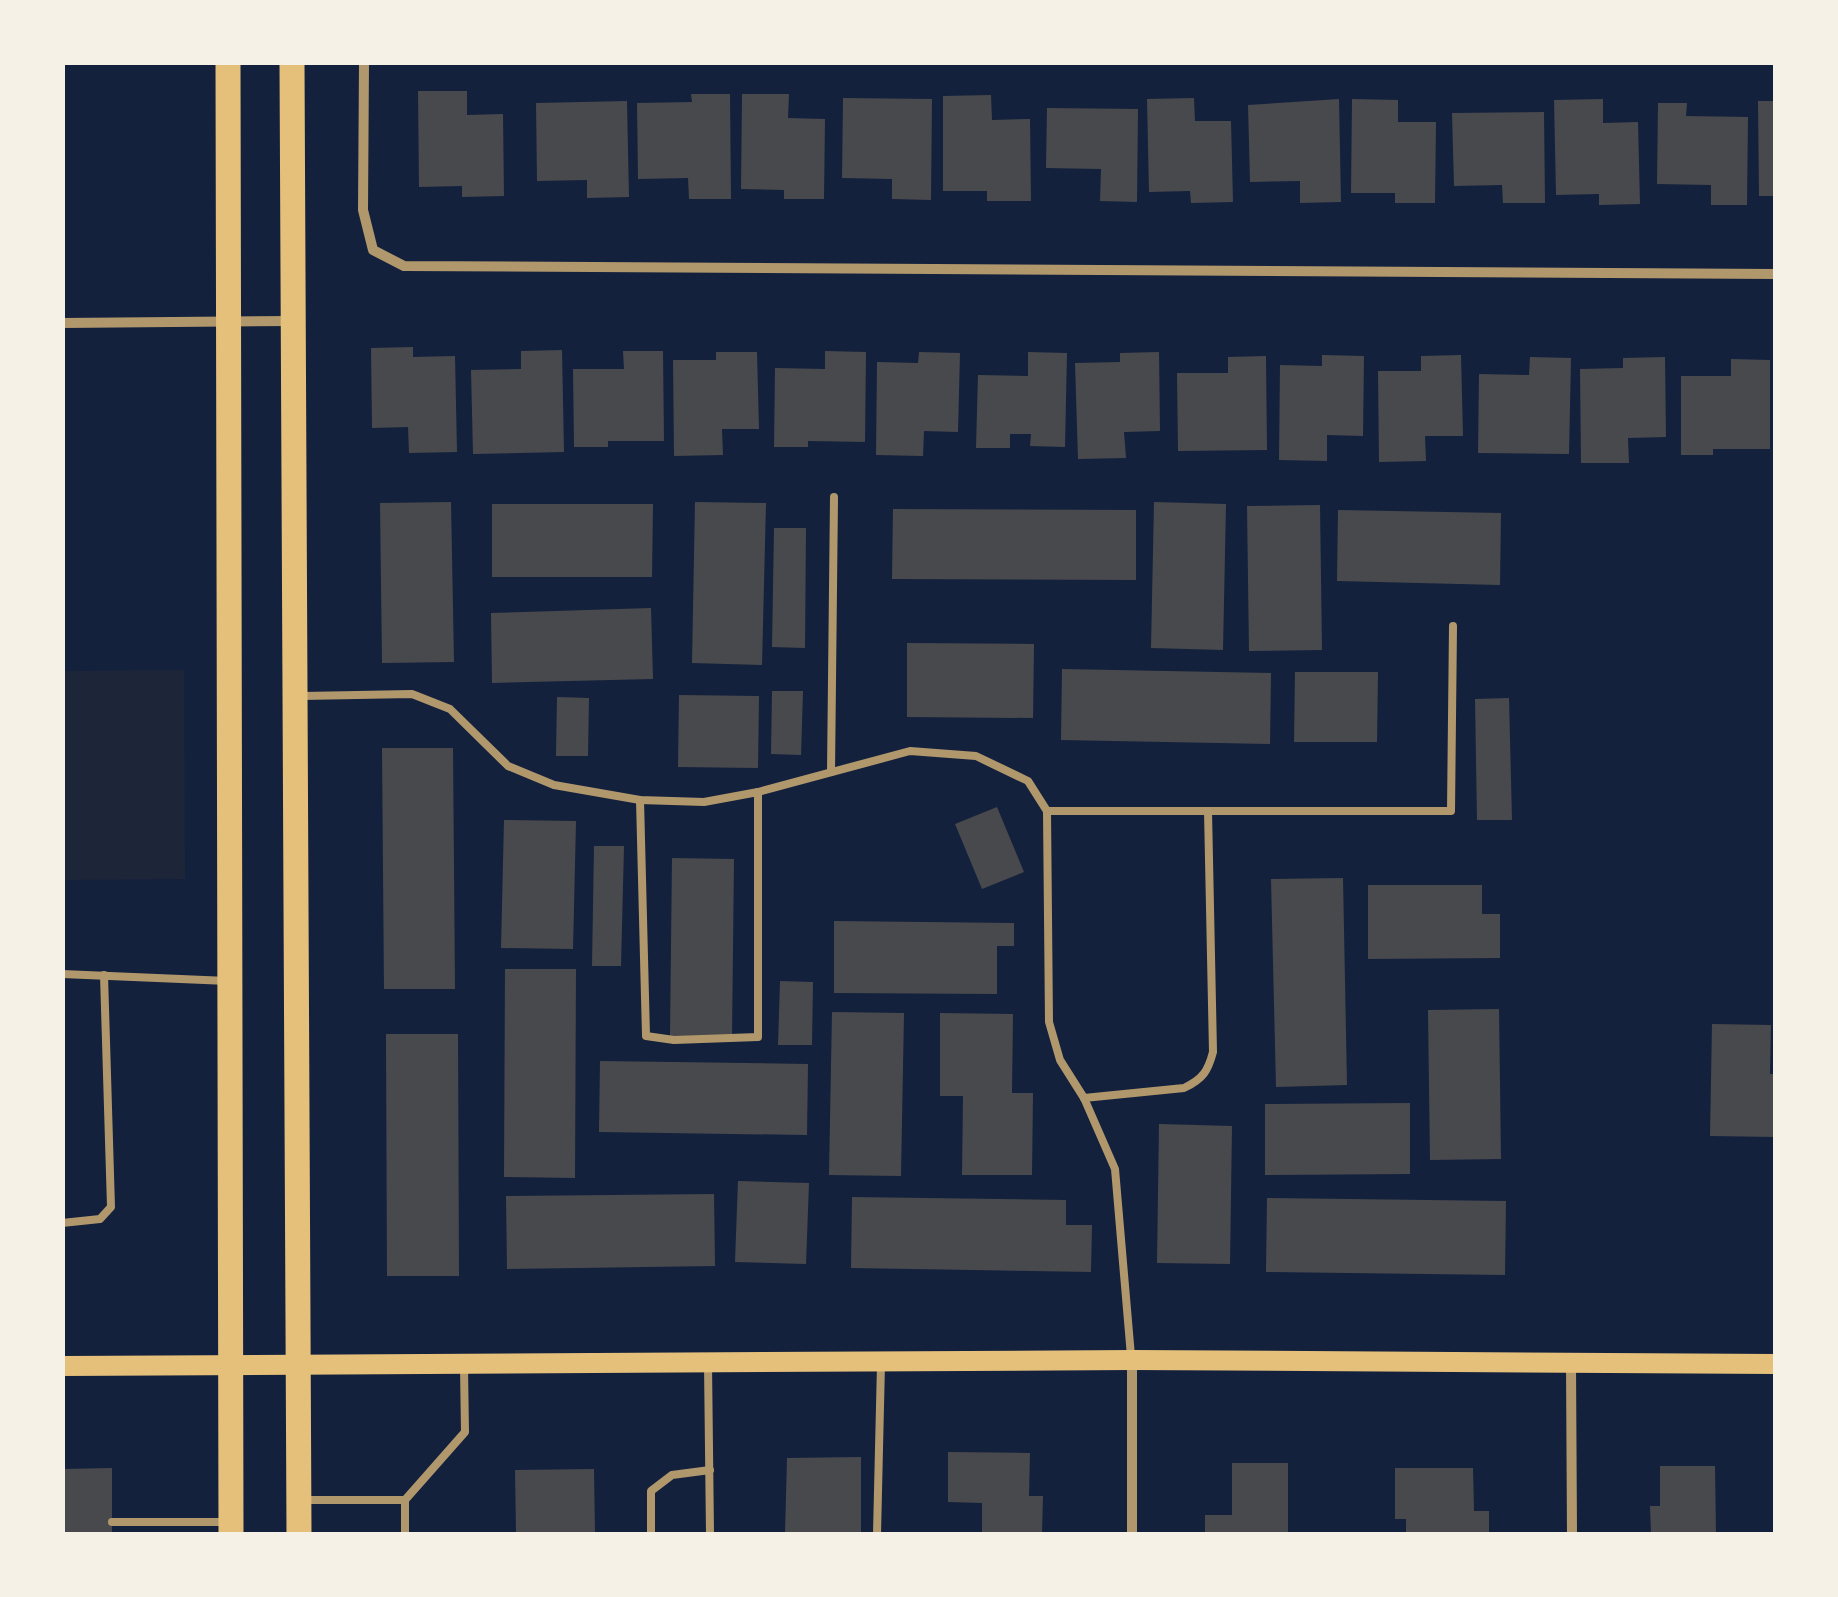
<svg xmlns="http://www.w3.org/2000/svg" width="1838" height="1597" font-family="Barlow,sans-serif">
<rect width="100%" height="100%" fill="#14213d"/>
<path fill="#1d2539" d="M184,670l1,209 -122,1v-209z"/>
<g fill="#48494c">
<path d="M418,91h49v24l36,-1 1,82 -42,1v-11l-43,1z"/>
<path d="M691,94h39l1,105h-42l-1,-21 -50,1 -1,-76 55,-1z"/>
<path d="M742,94h47l-1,24 37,1 -1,80h-40v-9l-43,-1z"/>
<path d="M991,95l1,25 38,-1 1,82h-44v-10h-44v-95z"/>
<path d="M843,98l89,1 -1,101 -39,-1v-20l-50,-1z"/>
<path d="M1194,98l1,23h36l2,81 -42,1 -1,-12 -41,1 -2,-93z"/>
<path d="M1339,99l2,103 -41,1v-22l-50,1 -2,-77z"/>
<path d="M1352,99l46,1v22h38l-1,81h-40v-10h-44z"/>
<path d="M1603,99v24l35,-1 2,82 -41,1v-11l-43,1 -2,-95z"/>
<path d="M627,101l2,96 -42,1v-18l-50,1 -1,-78z"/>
<path d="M1758,101h18v95h-17z"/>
<path d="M1658,103h29l-1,13 62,1 -1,88h-36v-20l-54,-1z"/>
<path d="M1047,108l91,1 -1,93 -37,-1 1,-32 -55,-1z"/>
<path d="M1544,112l1,91h-42l-1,-18 -48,1 -2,-73z"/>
<path d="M413,347v10l42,-1 2,96 -48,1 -1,-26 -36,1 -1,-80z"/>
<path d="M562,350l2,102 -91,2 -2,-84 50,-1v-18z"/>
<path d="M623,351h40l1,90h-56v6h-34l-1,-78h51z"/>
<path d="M825,351l41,1 -1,90 -57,-1v6h-34l1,-79 50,1z"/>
<path d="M716,352h41l2,77h-37l1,26 -49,1 -1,-96h43z"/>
<path d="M919,352l41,1 -2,79 -34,-1 -1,25 -47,-1 1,-93 41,1z"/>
<path d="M1028,352l39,1 -2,94 -35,-1 1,-12h-21v14h-34l2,-73 50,1z"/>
<path d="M1159,352l1,79 -36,1 2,26 -48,1 -3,-96 45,-1v-9z"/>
<path d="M1322,355l42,1 -1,80 -36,-1v26l-48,-1 1,-95 42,1z"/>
<path d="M1461,355l2,81h-38l1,25 -47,1 -1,-91h43v-15z"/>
<path d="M1266,356l1,94 -89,1 -1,-78h51v-16z"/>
<path d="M1530,357l41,1 -2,96 -91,-1 1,-79 50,1z"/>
<path d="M1665,357l1,80 -38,1 1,25h-48l-1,-94 43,-1v-10z"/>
<path d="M1731,359l39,1v89h-57v6h-32v-79h50z"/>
<path d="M451,502l3,160 -72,1 -2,-160z"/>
<path d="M695,502l71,1 -4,162 -70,-2z"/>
<path d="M1154,502l72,2 -3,146 -72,-2z"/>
<path d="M492,504h161l-1,73h-160z"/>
<path d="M1320,505l2,145 -73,1 -2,-145z"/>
<path d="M893,509l243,1v70l-244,-1z"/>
<path d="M1338,510l163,3 -1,72 -163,-4z"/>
<path d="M774,528h32l-1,120 -33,-1z"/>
<path d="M651,608l2,71 -161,4 -1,-70z"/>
<path d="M907,643l127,1 -1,74 -126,-1z"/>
<path d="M1062,669l209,4 -1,71 -209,-4z"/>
<path d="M1295,672h83l-1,70h-83z"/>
<path d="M772,691h31l-2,64 -30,-1z"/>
<path d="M679,695l80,1 -1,72 -80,-1z"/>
<path d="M557,697l32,1 -1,58h-32z"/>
<path d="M1509,698l3,122h-35l-2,-121z"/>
<path d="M382,748h71l2,241h-71z"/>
<path d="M997,807l27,65 -42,17 -27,-65z"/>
<path d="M504,820l72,1 -3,128 -72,-1z"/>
<path d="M594,846h30l-3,120h-29z"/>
<path d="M672,858l62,1 -2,178 -62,-1z"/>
<path d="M1343,878l4,207 -71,2 -5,-208z"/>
<path d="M1368,885h114v29h18v44l-132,1z"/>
<path d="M834,921l180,2v23h-17v48l-163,-1z"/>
<path d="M505,969h71l-1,209 -71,-1z"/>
<path d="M780,981l33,1 -1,63h-34z"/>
<path d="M1499,1009l2,150 -71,1 -2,-150z"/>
<path d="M832,1012l72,1 -3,163 -72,-1z"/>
<path d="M940,1013l73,1 -1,79h21l-1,82h-70l1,-79h-23z"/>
<path d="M1712,1024l59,1 -1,49h6v63l-66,-1z"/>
<path d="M386,1034h72l1,242h-72z"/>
<path d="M600,1061l208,3 -1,71 -208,-3z"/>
<path d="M1410,1103v71l-145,1v-71z"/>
<path d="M1159,1124l73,2 -2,138 -73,-1z"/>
<path d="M738,1181l71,2 -3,81 -71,-2z"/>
<path d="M714,1194l1,72 -208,3 -1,-73z"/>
<path d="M852,1197l214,3v25h26l-1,47 -240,-4z"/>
<path d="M1267,1198l239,3 -1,74 -239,-3z"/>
<path d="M948,1452l82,1 -1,43h14l-1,38 -60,-1v-30l-34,-1z"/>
<path d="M861,1457v77h-76l2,-76z"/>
<path d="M1232,1463h56v69l-83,2v-19h27z"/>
<path d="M1660,1466h55l1,68h-65l-1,-28h10z"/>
<path d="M112,1468v66h-50v-65z"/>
<path d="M1395,1468h78l1,43h15v23h-83v-15h-11z"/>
<path d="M594,1469l1,65h-79l-1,-64z"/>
</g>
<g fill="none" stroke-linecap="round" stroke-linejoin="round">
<g stroke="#b1986c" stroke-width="8">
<path d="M302,696l110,-2 38,15 58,57 46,19 86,15 64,2 54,-10 152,-41 66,5 52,25 19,30 2,211 11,38 24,38 31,71 16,187"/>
<path d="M831,772l3,-275"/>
<path d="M640,800l6,236 28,4 84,-3v-245"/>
<path d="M1047,811h404l2,-185"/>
<path d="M62,974l166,7"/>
<path d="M1084,1098l100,-10c19,-9 24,-17 29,-36l-5,-241"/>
<path d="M62,1223l38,-4 11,-12 -7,-232"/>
<path d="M708,1363l2,171"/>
<path d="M304,1500h101v34"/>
<path d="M405,1500l60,-68 -1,-65"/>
<path d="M112,1522h116"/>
<path d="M651,1534v-43l21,-16 38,-5"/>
<path d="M877,1534l4,-170"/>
</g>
<g stroke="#b1986c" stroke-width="10">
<path d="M364,62l-1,148 10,40 31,16 1372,8"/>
<path d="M62,323l229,-2"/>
<path d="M1132,1360v174"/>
<path d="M1571,1364l1,170"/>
</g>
<path stroke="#e5c07b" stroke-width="20" d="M62,1366l1070,-6 644,4"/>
<g stroke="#e5c07b" stroke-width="25">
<path d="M228,62l3,1472"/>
<path d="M292,62l7,1472"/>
</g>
</g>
<rect width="1838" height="1597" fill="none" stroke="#f6f1e7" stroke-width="130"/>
</svg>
